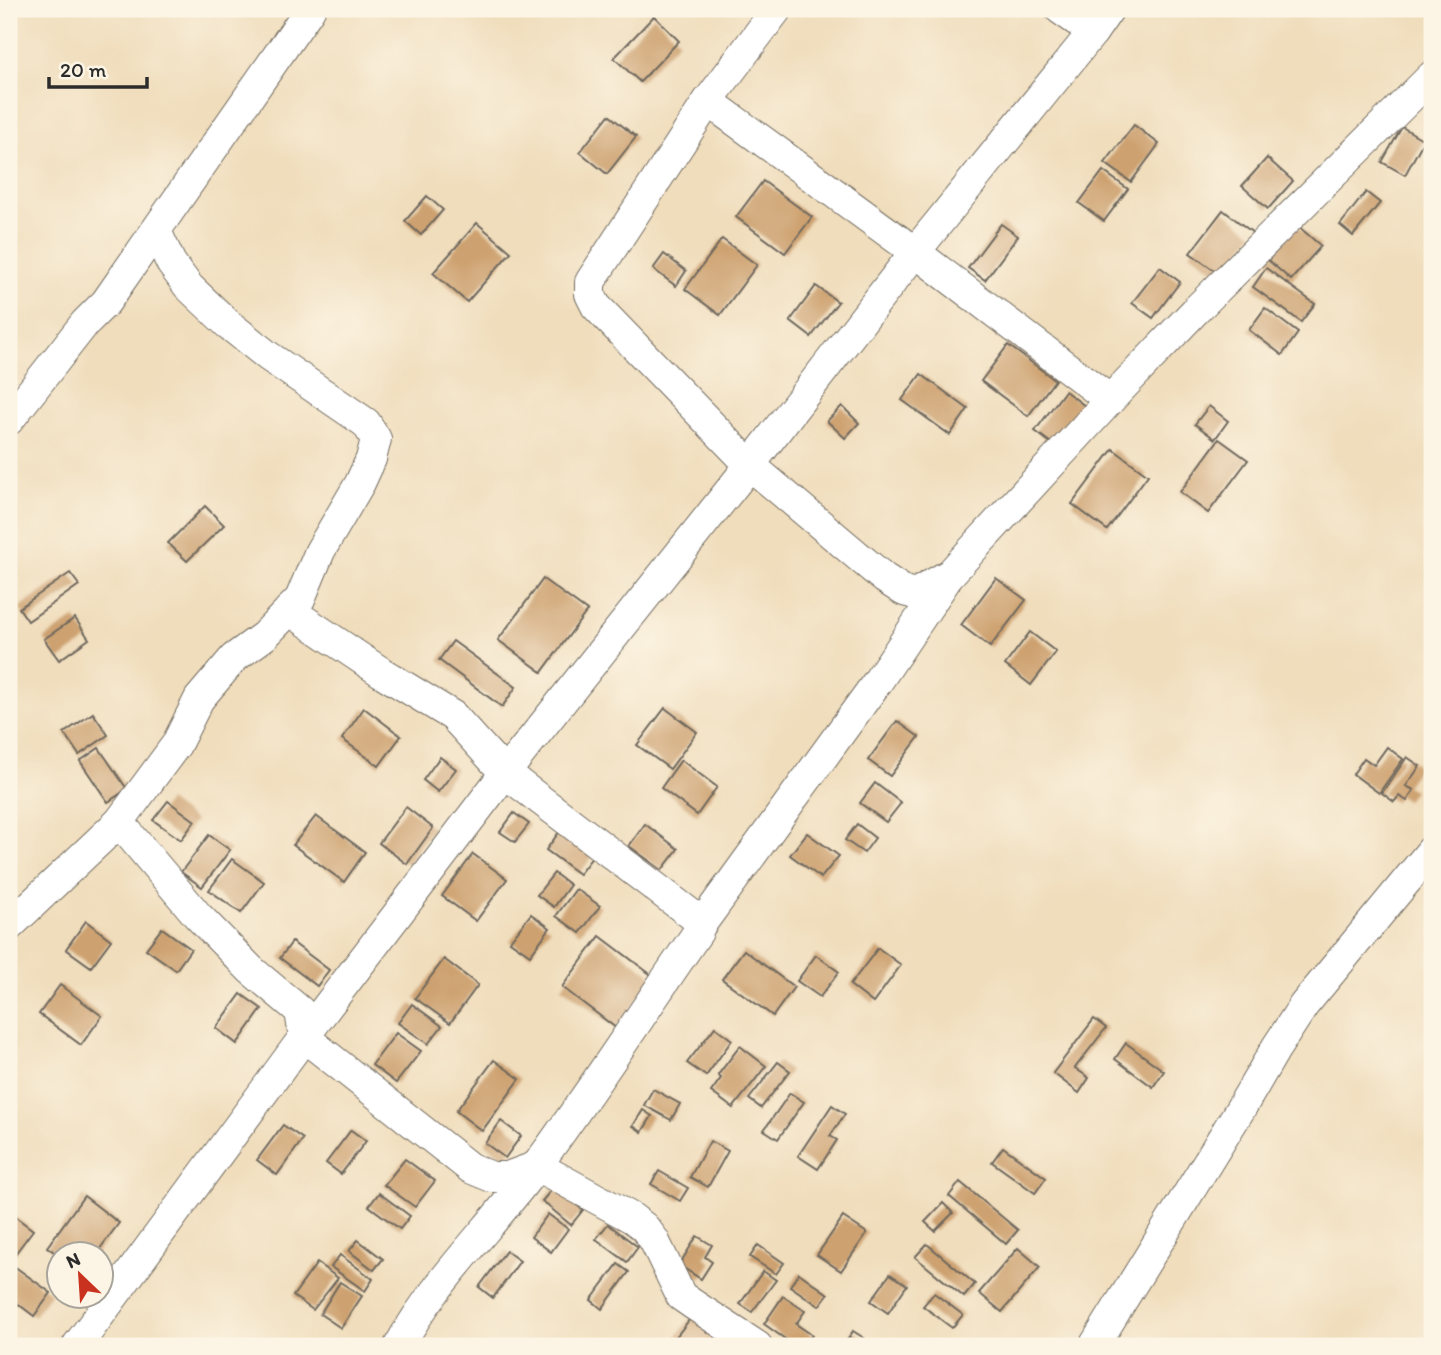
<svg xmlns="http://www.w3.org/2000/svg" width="1441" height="1355" font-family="Itim,sans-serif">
<rect width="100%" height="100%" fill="#fcf5e5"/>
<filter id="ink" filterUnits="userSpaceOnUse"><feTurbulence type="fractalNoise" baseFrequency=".0143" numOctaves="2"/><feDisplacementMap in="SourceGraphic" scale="14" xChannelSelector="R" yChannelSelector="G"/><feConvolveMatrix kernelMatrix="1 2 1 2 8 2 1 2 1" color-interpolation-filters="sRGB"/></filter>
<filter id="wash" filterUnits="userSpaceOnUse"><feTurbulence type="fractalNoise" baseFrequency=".00686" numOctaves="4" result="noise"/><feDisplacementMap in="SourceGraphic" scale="28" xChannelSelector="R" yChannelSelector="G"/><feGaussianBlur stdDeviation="1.57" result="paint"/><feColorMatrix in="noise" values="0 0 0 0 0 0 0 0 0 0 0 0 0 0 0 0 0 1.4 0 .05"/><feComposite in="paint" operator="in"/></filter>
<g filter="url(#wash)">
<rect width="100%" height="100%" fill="#f0ddbc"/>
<g id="blocks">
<g fill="#cda170">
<path d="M654,16l25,25 -39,41 -26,-24z"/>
<path d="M609,115l27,22 -29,37 -27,-22z"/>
<path d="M1134,125l25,19 -28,38 -26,-19z"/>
<path d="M1402,127l22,13 -19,35 -23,-13z"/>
<path d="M1267,158l26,23 -25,28 -26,-23z"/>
<path d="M1103,171l25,18 -24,32 -25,-18z"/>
<path d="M763,181l49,36 -27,36 -49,-36z"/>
<path d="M1366,192l14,11 -27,33 -13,-11z"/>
<path d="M427,196l16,14 -22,25 -16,-14z"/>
<path d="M1223,210l30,23 -31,43 -32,-23z"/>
<path d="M477,223l34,29 -44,50 -34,-29z"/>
<path d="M1001,224l17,12 -33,44 -17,-12z"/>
<path d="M1298,226l23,20 -30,34 -23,-20z"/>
<path d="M722,239l35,26 -37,50 -35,-26z"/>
<path d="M664,254l22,17 -10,15 -23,-17z"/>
<path d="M1160,267l20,15 -27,36 -21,-15z"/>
<path d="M1266,268l49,36 -14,18 -48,-35z"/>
<path d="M816,286l22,16 -27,35 -21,-16z"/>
<path d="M1265,308l33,25 -16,22 -33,-25z"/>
<path d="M1008,345l47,35 -27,36 -47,-35z"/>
<path d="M921,374l47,35 -18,26 -48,-35z"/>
<path d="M1065,391l20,15 -30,40 -20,-15z"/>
<path d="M842,406l17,17 -14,15 -18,-17z"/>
<path d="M1209,406l19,15 -13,18 -20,-15z"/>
<path d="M1219,439l29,21 -40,53 -28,-21z"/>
<path d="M1113,449l35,26 -41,55 -35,-26z"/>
<path d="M205,506l19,19 -37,36 -19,-18z"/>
<path d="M70,573l9,12 -51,36 -9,-13z"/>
<path d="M996,578l30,22 -36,47 -29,-22z"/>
<path d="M543,579l44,32 -45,61 -44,-32z"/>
<path d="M75,618l14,21 -30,21 -15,-21z"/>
<path d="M1030,632l26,20 -25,33 -26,-20z"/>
<path d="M453,641l63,46 -14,20 -63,-47z"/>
<path d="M364,708l37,28 -22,30 -37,-27z"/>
<path d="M665,708l32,24 -27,37 -33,-24z"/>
<path d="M93,713l15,22 -29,20 -15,-22z"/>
<path d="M897,721l22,16 -29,39 -22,-16z"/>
<path d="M1387,747l16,12 -24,34 -26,-19 11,-16 10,7z"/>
<path d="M99,748l28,41 -19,13 -28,-41z"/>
<path d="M440,757l16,12 -18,23 -15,-12z"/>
<path d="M1407,757l13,9 -14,20 8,4 -7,11 -8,-5 -5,6 -12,-9z"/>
<path d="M681,760l36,27 -20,28 -36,-27z"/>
<path d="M875,783l26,20 -15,19 -26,-19z"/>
<path d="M168,801l27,20 -14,19 -28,-20z"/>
<path d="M406,807l27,21 -26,36 -28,-21z"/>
<path d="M514,813l15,11 -14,18 -15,-10z"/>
<path d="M316,816l49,36 -21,30 -51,-37z"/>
<path d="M645,824l33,25 -16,21 -33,-24z"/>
<path d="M857,824l18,14 -11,15 -19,-13z"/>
<path d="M560,831l33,25 -14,18 -33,-24z"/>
<path d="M807,833l32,23 -18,22 -31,-23z"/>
<path d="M209,835l21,15 -28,37 -21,-15z"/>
<path d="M473,854l34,25 -31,42 -34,-25z"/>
<path d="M232,859l32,23 -23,31 -32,-23z"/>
<path d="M554,873l16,12 -16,22 -17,-12z"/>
<path d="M576,889l24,17 -20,27 -24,-17z"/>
<path d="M531,914l19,14 -20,27 -20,-14z"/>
<path d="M86,921l25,19 -20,27 -25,-18z"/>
<path d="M162,928l29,21 -15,21 -30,-21z"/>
<path d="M600,936l54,41 -38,51 -54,-41z"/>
<path d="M292,942l37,28 -12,16 -37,-28z"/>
<path d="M878,948l23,17 -28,38 -23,-18z"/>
<path d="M744,950l50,37 -21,29 -51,-37z"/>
<path d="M816,955l23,17 -19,25 -23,-16z"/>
<path d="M444,959l34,26 -28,38 -35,-25z"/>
<path d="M60,985l42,31 -21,29 -42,-31z"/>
<path d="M241,994l21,15 -25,35 -21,-16z"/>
<path d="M412,1004l30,22 -14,18 -30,-21z"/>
<path d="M1094,1019l12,9 -31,40 14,10 -10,15 -26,-20z"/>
<path d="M715,1027l17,13 -26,36 -19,-13z"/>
<path d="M396,1033l25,18 -25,32 -24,-18z"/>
<path d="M1126,1043l38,28 -11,16 -38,-28z"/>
<path d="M740,1046l26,20 -33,42 -22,-16 10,-14 -3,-3z"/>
<path d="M494,1060l26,19 -38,52 -26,-20z"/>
<path d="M778,1062l12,9 -29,37 -12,-9z"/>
<path d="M653,1089l27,15 -9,16 -27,-15z"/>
<path d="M790,1093l14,9 -26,37 -14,-9z"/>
<path d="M832,1105l13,9 -15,22 7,4 -19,29 -20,-13z"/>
<path d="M643,1110l9,6 -10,16 -9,-6z"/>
<path d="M501,1121l20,15 -16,22 -20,-15z"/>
<path d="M283,1125l20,14 -26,36 -20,-15z"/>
<path d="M351,1130l15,11 -25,33 -15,-11z"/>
<path d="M710,1141l18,10 -20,36 -18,-10z"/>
<path d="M1003,1147l43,31 -11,15 -43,-31z"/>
<path d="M405,1159l30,22 -20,26 -31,-22z"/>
<path d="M659,1171l29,17 -8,13 -29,-17z"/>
<path d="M960,1182l58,48 -12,14 -57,-48z"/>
<path d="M554,1187l29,23 -12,15 -29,-24z"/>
<path d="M379,1193l31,23 -10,13 -31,-23z"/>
<path d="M84,1196l35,27 -23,31h-36v2l-13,-9z"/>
<path d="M943,1203l10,10 -18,18 -10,-9z"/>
<path d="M9,1212l24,18 -24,32z"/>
<path d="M548,1214l20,15 -17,23 -20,-15z"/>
<path d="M843,1217l24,16 -26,38 -24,-16z"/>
<path d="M608,1224l30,23 -11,15 -31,-23z"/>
<path d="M697,1236l15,9 -7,12 7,5 -11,17 -22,-14z"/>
<path d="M358,1240l25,19 -9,11 -25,-19z"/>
<path d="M927,1244l48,40 -11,13 -49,-40z"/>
<path d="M758,1245l26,18 -8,11 -26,-17z"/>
<path d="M1018,1248l22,19 -38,45 -23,-19z"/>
<path d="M506,1251l14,10 -27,37 -14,-11z"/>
<path d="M340,1255l33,24 -8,12 -34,-24z"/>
<path d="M317,1263l21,15 -25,32 -20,-14z"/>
<path d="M618,1264l11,8 -27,37 -11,-9z"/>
<path d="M14,1266l37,27 -17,23 -25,-19v-24z"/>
<path d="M763,1271l13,9 -24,32 -12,-8z"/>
<path d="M799,1273l29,21 -9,12 -29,-20z"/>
<path d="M890,1274l17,11 -19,28 -17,-12z"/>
<path d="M340,1282l22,14 -21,32 -21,-14z"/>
<path d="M934,1293l29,22 -11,13 -29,-22z"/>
<path d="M783,1296l22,15 -9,13 16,11 -8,11h-9l-31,-22z"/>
<path d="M693,1315l25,19 -9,12h-40z"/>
<path d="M853,1331l11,7 -5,8h-15z"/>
</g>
</g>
</g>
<g filter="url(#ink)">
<use href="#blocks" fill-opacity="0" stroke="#70695e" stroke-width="2"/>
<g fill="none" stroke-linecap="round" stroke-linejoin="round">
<g stroke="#70695e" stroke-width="32">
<g id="street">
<path d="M777,9l-69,92 -118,181v12l6,12 154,159 134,113 20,13 11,3 35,-20 160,-174 87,-91 235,-233"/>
<path d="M1060,9l33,23"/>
<path d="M708,101l207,151 195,148"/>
<path d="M9,420l76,-97 21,-21 204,-293"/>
<path d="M289,610l92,62 72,44 52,57 187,142c7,5 9,8 6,17 -53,77 -105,157 -160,232 -45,62 -102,115 -139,182"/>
<path d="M119,822l79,94 53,54 49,41 4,26 166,131 22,9h15l30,-11 95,52 12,9 10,13 27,56 13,9 63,41"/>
<path d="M9,926l110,-104 57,-77 23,-46 35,-41 30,-22 36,-37 20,-48 40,-68 11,-24 5,-20 -10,-16 -98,-67 -40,-32 -40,-38 -17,-23 -15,-32"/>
<path d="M700,926l178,-245 68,-101"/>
<path d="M77,1346l227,-309 201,-264 245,-308 165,-213 178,-220 16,-23"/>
<path d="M1094,1346l147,-238 35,-60 28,-43 128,-155"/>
</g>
</g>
<use href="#street" stroke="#fff" stroke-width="30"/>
</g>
</g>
<rect width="1441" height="1355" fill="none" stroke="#fcf5e5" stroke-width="35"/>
<g transform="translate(80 1275) rotate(335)"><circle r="33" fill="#fcf5e5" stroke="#a8a49b" stroke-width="2"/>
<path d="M0-5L12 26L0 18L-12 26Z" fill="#c8321e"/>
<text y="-10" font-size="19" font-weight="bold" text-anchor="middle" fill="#2b2b2b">N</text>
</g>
<path d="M49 77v10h98v-10" fill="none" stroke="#2b2b2b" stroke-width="3.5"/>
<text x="60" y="77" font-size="21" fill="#2b2b2b" stroke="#fcf5e5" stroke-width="5" paint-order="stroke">20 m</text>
</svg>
